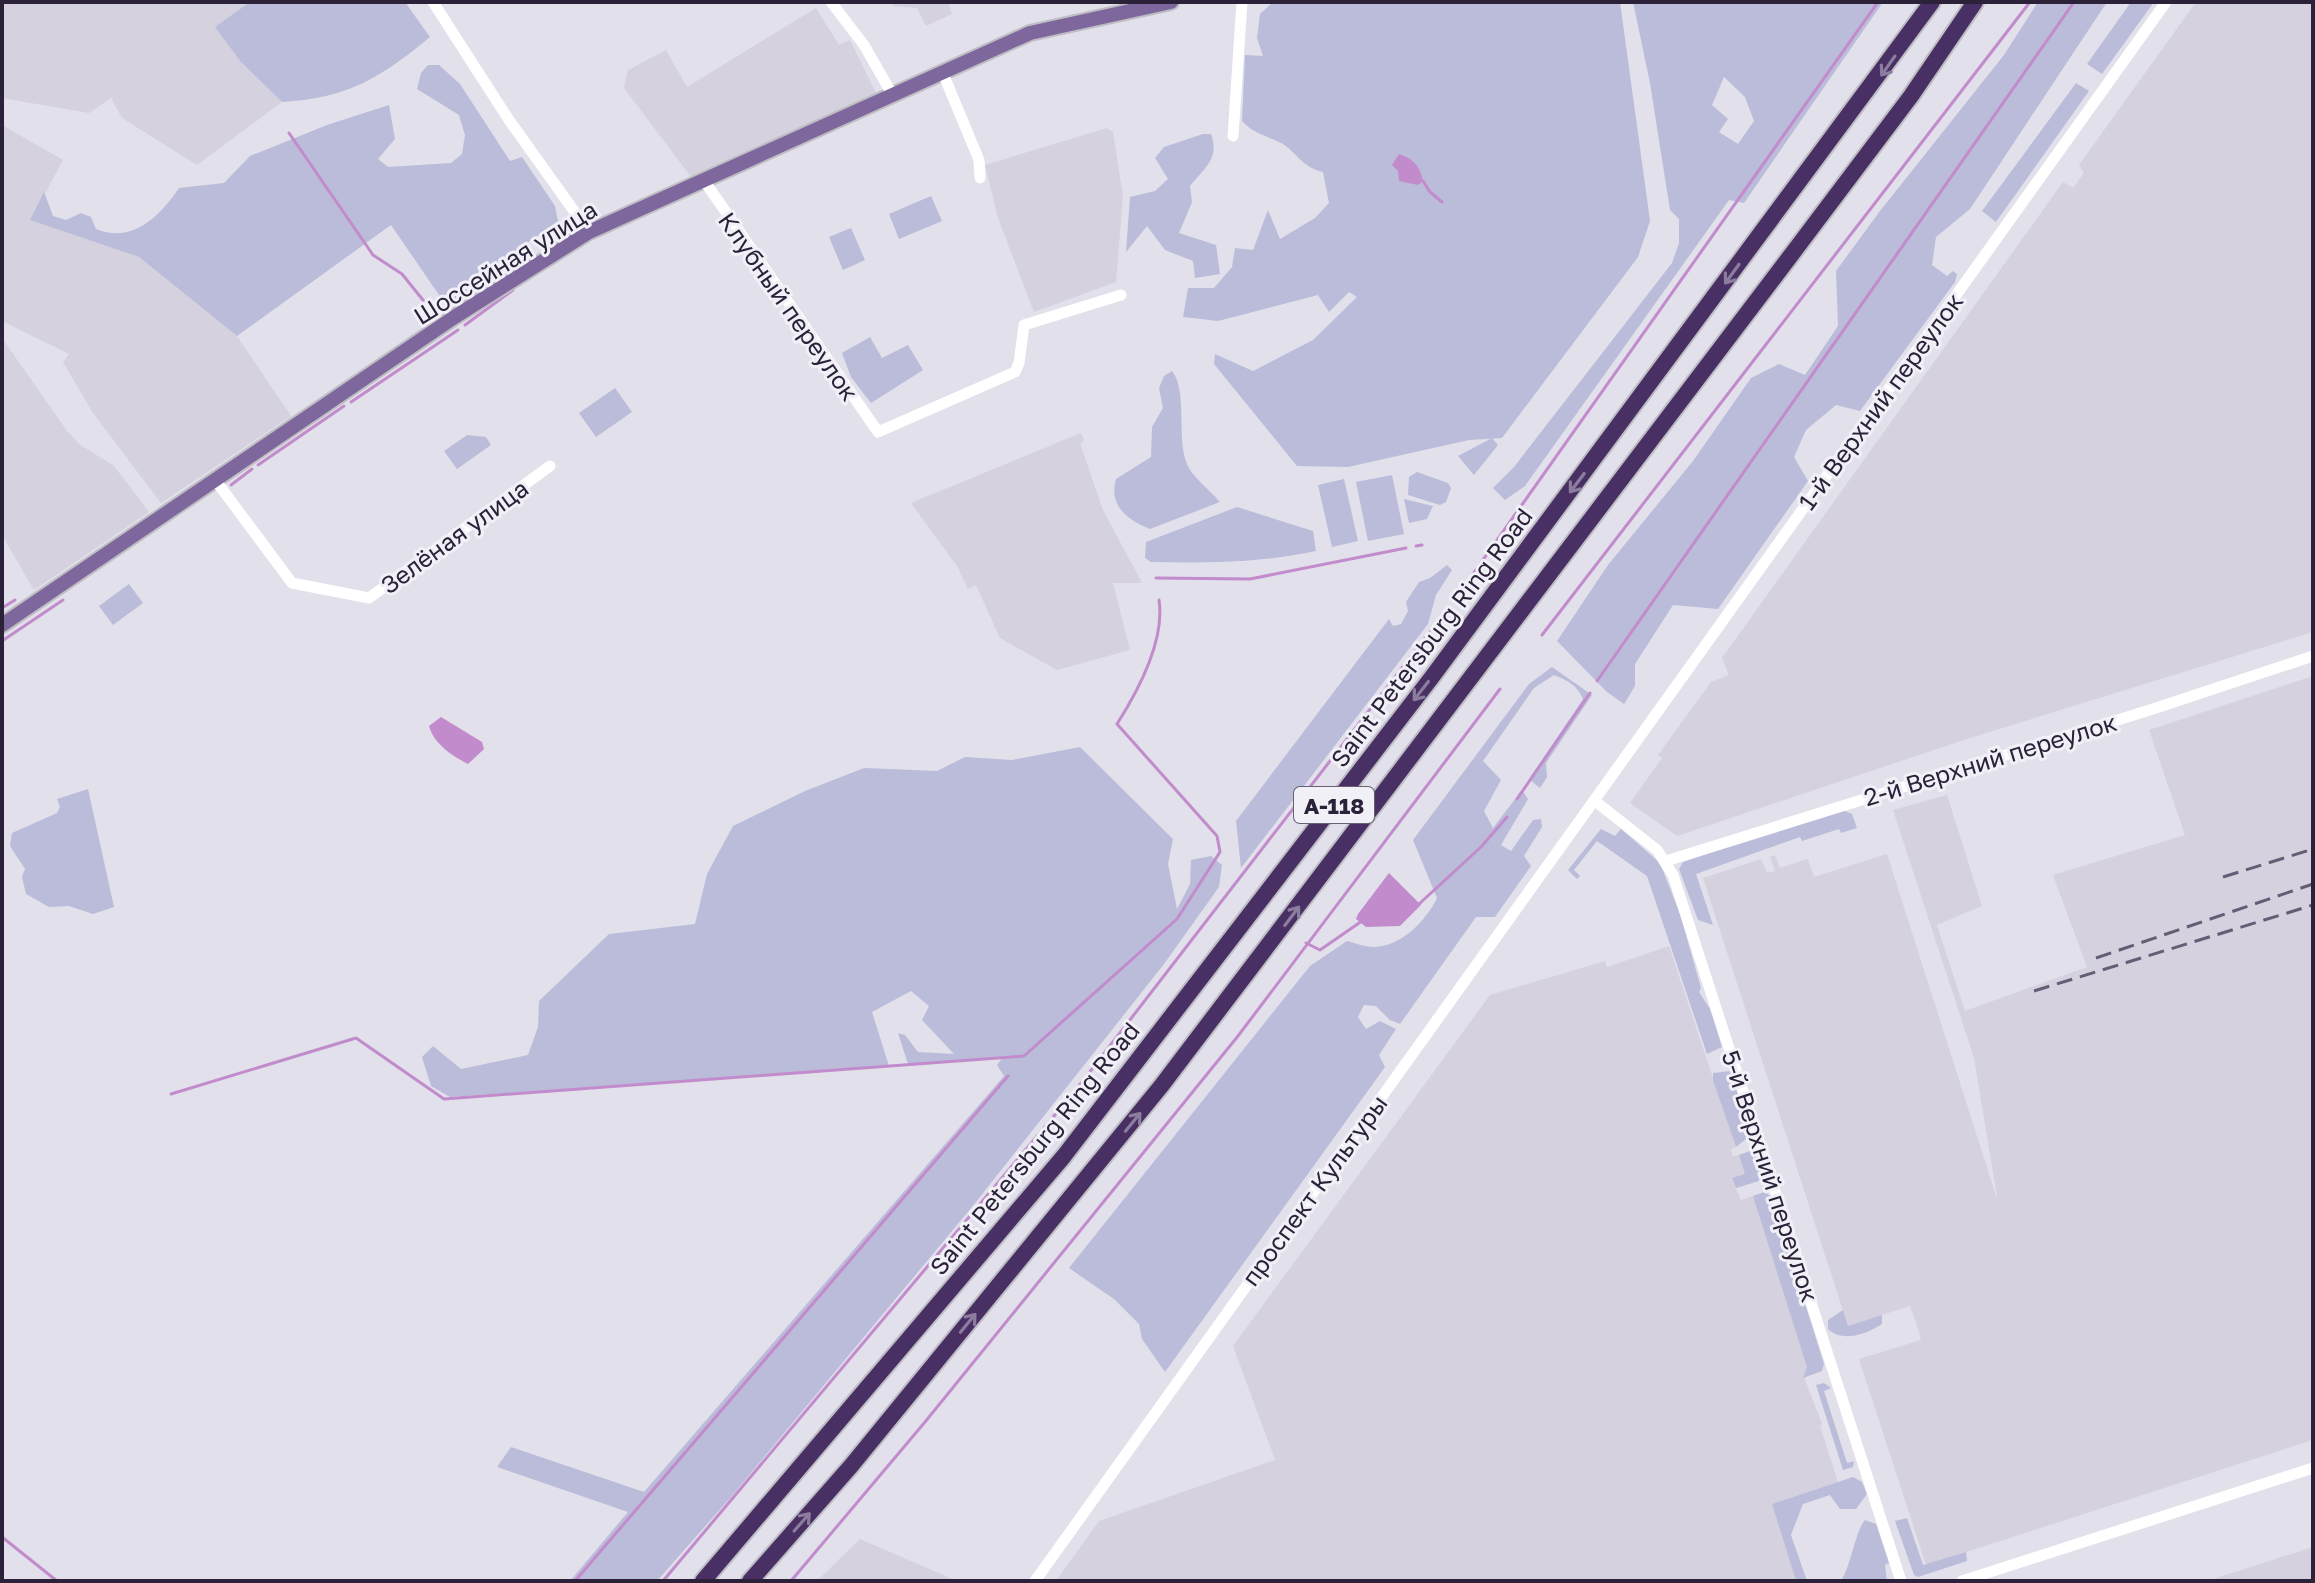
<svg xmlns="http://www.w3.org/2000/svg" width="2315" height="1583" font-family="'Golos Text',sans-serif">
<rect width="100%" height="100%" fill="#e2e0ea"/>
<g fill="#d5d1de">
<path d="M2,2h250l-11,60 41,40 -85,63 -75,-47 -11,-20 -22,15 -87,-15z"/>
<path d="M892,2h63l-6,3 3,9 -26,12 -9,-18 -23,-2z"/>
<path d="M2196,2h117v630l-343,106 -293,98 -47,-33 32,-45 -4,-3 53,-73 18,-7 -7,-17 341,-476 10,6 11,-15 -5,-8z"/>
<path d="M816,8l23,37 11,-5 27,55 -186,82 -67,-89 4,-18 38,-20 21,37z"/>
<path d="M2,125l61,35 -32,60 108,37 98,79 54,80 -130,87 -68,-90 -30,-51 6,-8 -67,-33z"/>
<path d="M1107,128l6,4 10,64 -7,86 -82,30 -36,-94 -13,-53z"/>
<path d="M2,338l65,93 12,13 35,22 35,46 -115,78 -32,-55z"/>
<path d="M1081,433l3,8 -4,2 22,65 40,75h-29l17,67 -73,20 -57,-32 -24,-53 -8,4 -11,-23 -46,-63z"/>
<path d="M2313,676v764l-387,125 -67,-206 62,-19 -4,-15 -7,-19 -62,20 -145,-448 58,-19 6,14 8,-2 -5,-14 5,-2 5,13 28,-9 6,18 73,-23 111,348 -24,-144 -81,-248 54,-15 35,111 -45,19 28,86 122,-44 -34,-92 132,-40 -36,-105z"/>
<path d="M1669,946l67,201 -5,2 1,4 1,3 6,-1 7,19 -14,5 9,21 12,-4 3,5 52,166 -4,10 18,47 -2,2 18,56 -66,22 24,77h-740l43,-60 176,-61 -42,-114 257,-351 115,-34 2,6z"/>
<path d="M860,1539l97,42h-140z"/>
<path d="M2313,1547v34h-106z"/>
</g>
<g fill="#babcda" fill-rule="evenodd">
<path d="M250,2h155l25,35c-50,41 -82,61 -148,65l-41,-40 -26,-35z"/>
<path d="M1273,2h347l30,219 -12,36 -136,181 -33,2 -121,27 -51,-1 -83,-102 1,-10 38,17 60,-31 44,-43 -8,-5 -20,20 -11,-17 -100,26 -35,-4 5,-29h26l18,-21 3,-19 18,2 15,-40 12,29 35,-21 14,-15 -6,-31c-22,-5 -26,-20 -42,-29 -16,-8 -27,-9 -39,-22l3,-66 18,1 -6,-18 3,-24z"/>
<path d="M1633,2h250l-139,201 -15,-3 -204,286 -20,14 -12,-12 21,-21 158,-204 7,-20v-24l-9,-9 -20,-127zM1724,77l21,20 9,24 -16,23 -19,-12 9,-13 -16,-14z"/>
<path d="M2038,2h69l-137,207 -34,28 -4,28 15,11 6,-5 4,3 -2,8 -95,129 -24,-6 -30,25 -12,27 14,24 -90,128 -45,-4 -38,59v22l-11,18 -17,-12 -50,-51 51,-76 85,-104 58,-83 28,-14 26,11 33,-49 -2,-55 44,-60 124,-156z"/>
<path d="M2131,2h23l-52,72 -15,-10z"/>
<path d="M428,65h11l21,19 50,77 12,-4 33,49 3,15 -66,47 -4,9 -40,31 -57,-83 -154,111 -98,-79 -109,-37 14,-28 9,24 13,4 15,-7 10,4 5,12c37,15 64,-13 83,-41l45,-5 26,-27 77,-31 62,-20 6,34 -17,20 10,8 63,-4 11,-9 3,-19 -6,-20 -42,-26 4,-16z"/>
<path d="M2076,83l13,8 -93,131 -14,-11z"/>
<path d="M1203,134h8c9,25 -7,34 -21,52l2,16 -13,31 37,12 4,29 -25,4 -2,-17 -28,-11 -18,-24 -21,26 4,-55 25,-6 13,-12 -13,-21 9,-11z"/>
<path d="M931,196l11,25 -43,18 -10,-25z"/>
<path d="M851,228l14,32 -22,10 -14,-33z"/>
<path d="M870,337l12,21 26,-13 15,25 -52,33 -20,-26 -9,-24z"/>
<path d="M1172,371c16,20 4,66 15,93 5,13 24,27 33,38l-70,27c-22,-9 -42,-23 -34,-50l35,-22 1,-30 11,-19 -4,-20 5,-12z"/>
<path d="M615,388l17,24 -36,25 -17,-24z"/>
<path d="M467,435l19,2 5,8 -34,24 -13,-18z"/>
<path d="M1492,438l6,7 -24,30 -16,-19z"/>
<path d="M1417,472l31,11 3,5 -5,14 -6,3 -32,-10 1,-18z"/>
<path d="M1392,475l12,59 -36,7 -12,-59z"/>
<path d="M1344,479l14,62 -26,6 -14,-62z"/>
<path d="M1404,499l29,7 -6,13 -18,4z"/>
<path d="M1237,507l76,24 3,20c-55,12 -109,12 -165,11l-6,-4 1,-16z"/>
<path d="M1447,565l5,5 -16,25 -8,29 -187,244 -5,-47 153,-202 4,7 8,-2 7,-13 -2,-9 13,-20 11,-4z"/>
<path d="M129,584l14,19 -30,22 -14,-19z"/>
<path d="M1552,667l40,28 -46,68 1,14 -7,11 -11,-9 54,-80c-5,-13 -16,-19 -29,-24l-20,13 -51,73 18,19 -17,31 9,17 29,-38 6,9 -27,46 10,6 22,-31 8,-1 1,8 -18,29 7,10 -36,51h-19l-76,107 -10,-4 -14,-14 -12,-1 -6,12 8,12 14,-8 16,8 -17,26 6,12 -220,305 -23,-33 -3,-15 -25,-25 -45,-31 241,-302 37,-25c8,2 18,6 26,6 28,0 53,-26 64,-49l-24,-58 116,-156z"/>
<path d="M1080,747l93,92 -5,25 9,45 13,-25 1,-24 20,-4 11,9 -3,22 -55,77 -192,243 -241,290 -74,84h-87l58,-69 -131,-45 14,-20 133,45 360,-416 -7,-11 6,-8 -95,7 -10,-31 7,2 13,17 36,2 -32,-34 7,-14 -18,-15 -39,21 17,54 -439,31 -19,-11 -9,-29 11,-11 28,23 67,-14 10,-28 1,-26 70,-67 86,-10 12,-50 26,-48 72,-35 59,-23 73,3 28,-14 47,3z"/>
<path d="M88,789l26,118 -21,7 -24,-8 -20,1 -23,-13 -4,-17 3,-8 -15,-23 2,-13 45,-20 3,-6 -3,-8z"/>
<path d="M1840,809l12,5 5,14 -16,5 -2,-4 -37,12 -2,-4 -104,37 17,51 -15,-5 -19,-51 4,-7z"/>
<path d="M1601,829l14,7 6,-7 39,34 20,51 21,74 -2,4 11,17 12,38 -15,7 -60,-178 -50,-35 -23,29 6,6 -3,3 -9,-9z"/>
<path d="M1731,1071l20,64 -15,12 -23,-67v-7z"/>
<path d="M1750,1151l7,3 7,21 -5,6 -23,7 -4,-10 13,-4 -6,-19z"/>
<path d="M1764,1192l7,4 53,168 -2,7 -19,7 4,-11 -54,-171z"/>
<path d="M1843,1310l5,16 34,-11v9c-15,10 -40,19 -54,5v-9z"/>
<path d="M1824,1383l7,5 -7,3 23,72 7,-2 -1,6 -10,3 -27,-85z"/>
<path d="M1853,1477l9,5 5,12 -11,15h-16l-10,-14 -27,9 -12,31 16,46h-11l-24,-77z"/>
<path d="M1907,1518l16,47 43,-13 1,9 -49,16 -4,-2 -19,-54z"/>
<path d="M1865,1520l11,4 13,39 -4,2 2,16h-46c11,-18 14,-49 24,-61z"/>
</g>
<g fill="#c18bcc">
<path d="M1399,154c14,5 21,11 24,27l-5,4 -19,-4 -1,-10 -6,-6z"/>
<path d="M441,717l41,25 2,7 -16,15c-16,-8 -34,-20 -39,-38z"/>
<path d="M1389,873l32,32 -21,21 -34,1 -10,-8 2,-5z"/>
</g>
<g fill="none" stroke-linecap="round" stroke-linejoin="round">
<g stroke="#c18bcc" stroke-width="3">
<path d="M289,133l84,122 29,19 25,31"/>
<path d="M1423,181l7,11 12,10"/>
<path d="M465,325l48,-35"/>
<path d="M351,402l107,-72"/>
<path d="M258,465l86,-59"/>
<path d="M231,485l21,-16"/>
<path d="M1416,546l6,-1"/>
<path d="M1156,578l94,1 156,-31"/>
<path d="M1463,588l415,-586"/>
<path d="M2,608l13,-8"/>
<path d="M1542,635l488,-633"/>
<path d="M2,641l61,-41"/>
<path d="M1597,681l477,-679"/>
<path d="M1517,799l73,-106"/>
<path d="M1419,904l62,-57 26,-30"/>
<path d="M1306,943l14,7 42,-29"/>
<path d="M171,1094l185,-56 88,61 580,-43 153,-137 43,-67 -3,-16 -100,-112c21,-33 48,-84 42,-124"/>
<path d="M2,1537l55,44"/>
<path d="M575,1581l433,-505"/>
<path d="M663,1581l412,-490 357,-462"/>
<path d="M791,1581l134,-159 313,-386 262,-347"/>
</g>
<g stroke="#bfbdc4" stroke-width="18">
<path id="major" d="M2,625l451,-307 136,-86 441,-199 141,-31"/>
</g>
<g stroke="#bfbdc4" stroke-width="20">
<g id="highway">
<path d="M703,1581l361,-425 368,-479 500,-675"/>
<path d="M750,1581l101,-115 311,-381 636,-839 113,-150 64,-94"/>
</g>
</g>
<g stroke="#fff" stroke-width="11">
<path d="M433,2l76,118 80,112"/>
<path d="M831,2l33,43 28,49"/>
<path d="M942,71l37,89 1,18"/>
<path d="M1233,136l9,-134"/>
<path d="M703,179l175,253 137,-60 4,-9 5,-38 97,-30"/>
<path d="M216,481l76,102 77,15 181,-132"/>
<path d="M1595,801l62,49 16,25 228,706"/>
<path d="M1666,861l487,-152 160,-53"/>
<path d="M1035,1581l1131,-1579"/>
<path d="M1962,1581l351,-113"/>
</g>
<use href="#major" stroke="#7e679d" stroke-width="14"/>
<use href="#highway" stroke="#483064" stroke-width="16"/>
<g stroke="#665c75" stroke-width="3" stroke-dasharray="16 8" stroke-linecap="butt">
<path d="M2223,877l90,-28"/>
<path d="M2096,958l217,-74"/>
<path d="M2034,991l279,-86"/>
</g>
</g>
<defs><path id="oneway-shaft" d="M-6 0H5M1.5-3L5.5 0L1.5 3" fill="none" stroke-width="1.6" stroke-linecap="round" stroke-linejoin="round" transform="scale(2)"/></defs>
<g stroke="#8c7d9f">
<use href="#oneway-shaft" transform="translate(1888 66) rotate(125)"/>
<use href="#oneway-shaft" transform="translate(1732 274) rotate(126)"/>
<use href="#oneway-shaft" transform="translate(1577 483) rotate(127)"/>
<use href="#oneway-shaft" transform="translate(1421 691) rotate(128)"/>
<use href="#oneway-shaft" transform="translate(1292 916) rotate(-53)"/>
<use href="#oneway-shaft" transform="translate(1133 1122) rotate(-51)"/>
<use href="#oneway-shaft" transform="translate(968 1323) rotate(-51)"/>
<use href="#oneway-shaft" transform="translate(802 1522) rotate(-49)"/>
</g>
<g text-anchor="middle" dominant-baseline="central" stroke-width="6" stroke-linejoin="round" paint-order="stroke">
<rect fill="#f1f0f7" stroke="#666072" stroke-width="2" x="1294" y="787" width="80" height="36" rx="6"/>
<g font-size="22" font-weight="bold" fill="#2b2239">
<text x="1334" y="805">А-118</text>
</g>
<g font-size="24" fill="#2b2239" stroke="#f1f0f7">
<text transform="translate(505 262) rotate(-32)">Шоссейная улица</text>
<text transform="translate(789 306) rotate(55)">Клубный переулок</text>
<text transform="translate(1880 401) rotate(-54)">1-й Верхний переулок</text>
<text transform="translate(454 536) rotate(-36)">Зелёная улица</text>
<text transform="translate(1431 637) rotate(-53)">Saint Petersburg Ring Road</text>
<text transform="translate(1990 759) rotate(-17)">2-й Верхний переулок</text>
<text transform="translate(1034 1148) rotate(-51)">Saint Petersburg Ring Road</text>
<text transform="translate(1771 1176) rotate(72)">5-й Верхний переулок</text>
<text transform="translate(1314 1190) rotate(-54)">проспект Культуры</text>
</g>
</g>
<rect width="2315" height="1583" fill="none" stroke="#2b2239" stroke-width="8"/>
</svg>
